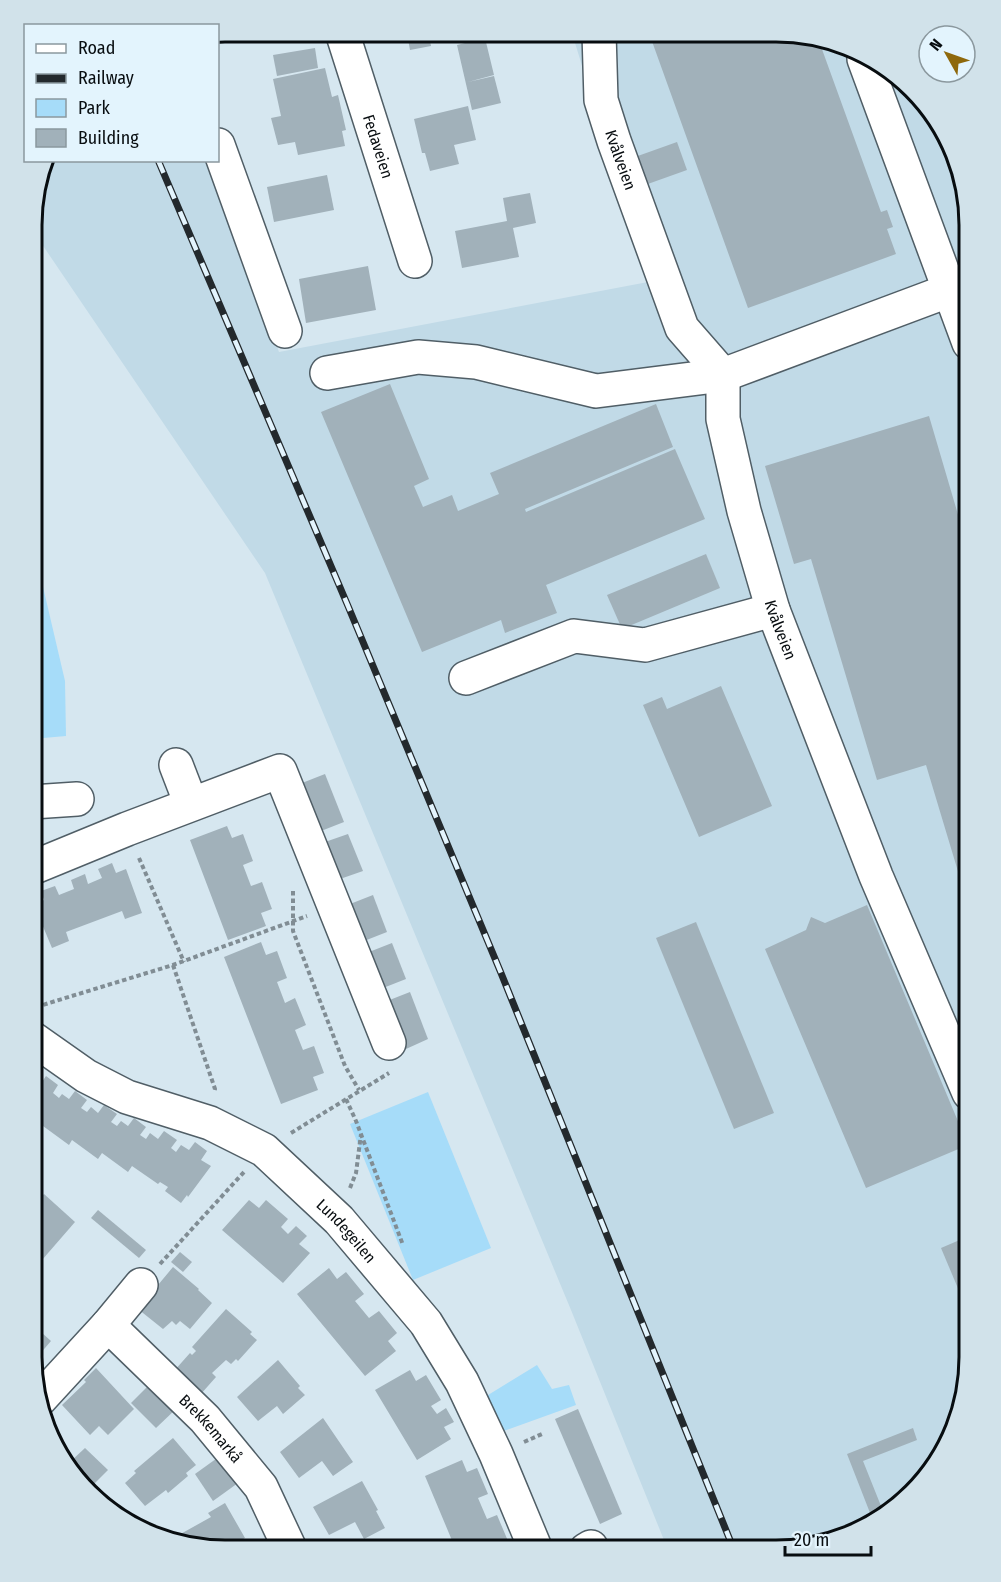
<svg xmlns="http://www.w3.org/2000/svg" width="1001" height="1582" font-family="'Fira Sans Condensed',sans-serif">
<rect width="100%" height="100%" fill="#d6e7f0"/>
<path fill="#c1dae7" d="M572,33h229l92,38 62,80 14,74v1145l-10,49 -29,55 -80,62 -74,14h-108l-97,-240 -306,-737 -232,-342v-31l12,-39h162l72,191 369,-70z"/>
<g fill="#a6dcf9">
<path d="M33,544l32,137 1,55 -34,3z"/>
<path d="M428,1092l63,156 -78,32 -63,-156z"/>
<path d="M537,1365l15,24 17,-4 7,20 -75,27 -21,-32z"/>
</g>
<g fill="#a1b1ba">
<path d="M240,32h31v1l-29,6z"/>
<path d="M272,32h25v1l-24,5z"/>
<path d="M390,32h66l1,4 -27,5 1,5 -21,4 -2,-11 -16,3z"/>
<path d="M649,33h152l18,8 62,171 6,-2 6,17 -6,2 9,25 -148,54z"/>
<path d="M485,38l9,37 -26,7 26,-6 7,27 -29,7 -15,-65z"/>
<path d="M315,48l3,20 -41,8 -4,-21z"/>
<path d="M325,68l7,29 6,-2 8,35 -4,1 3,15 -47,9 -3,-13 -17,3 -7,-27 10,-2 -8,-37z"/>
<path d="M468,106l8,34 -22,5 5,19 -29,7 -5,-18h-3l-8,-34z"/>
<path d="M677,142l10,28 -42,15 -10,-28z"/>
<path d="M327,175l7,35 -60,12 -7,-35z"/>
<path d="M530,193l6,30 -23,5 6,29 -57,11 -7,-37 52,-10 -4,-23z"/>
<path d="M368,266l8,44 -70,13 -7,-44z"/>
<path d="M390,384l39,95 -15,7 9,21 29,-12 6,16 41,-17 -9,-21 166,-69 17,43 -148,62 1,3 149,-63 30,70 -159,66 11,28 -52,20 -4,-13 -79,32 -101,-240z"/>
<path d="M929,416l40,136v356l-43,-143 -49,15 -66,-221 -17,5 -29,-98z"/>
<path d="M706,554l14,34 -98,41 -15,-34z"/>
<path d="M721,686l51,120 -73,31 -56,-132 19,-8 5,12z"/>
<path d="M325,774l19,48 -23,9 -19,-48z"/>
<path d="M227,826l5,12 11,-4 10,27 -10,4 8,21 11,-4 10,27 -11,4 5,13 -38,14 -38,-100z"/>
<path d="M348,834l15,37 -23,8 -15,-37z"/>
<path d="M112,863l4,10 10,-4 16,44 -17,6 -3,-8 -56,21 3,9 -17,7 -18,-43 10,-5 -3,-9 14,-5 4,9 15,-6 -3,-9 14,-6 3,10 14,-6 -4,-9z"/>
<path d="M373,895l14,37 -23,9 -14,-37z"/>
<path d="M867,905l101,240 -102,43 -101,-239 41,-19 5,-13 14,6z"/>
<path d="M696,922l78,191 -40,16 -78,-191z"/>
<path d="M261,942l5,13 11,-4 10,27 -10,4 8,21 10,-5 11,27 -11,5 8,20 11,-4 10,27 -11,4 5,13 -37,14 -57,-147z"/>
<path d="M392,943l14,36 -23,9 -14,-36z"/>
<path d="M410,992l18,47 -22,10 -19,-48z"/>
<path d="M46,1076l12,9 -5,8 6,5 3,-4 7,5 6,-8 12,9 -6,8 6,4 4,-5 7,6 6,-8 13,9 -6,8 6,4 4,-5 7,5 6,-8 12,9 -6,8 6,4 4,-6 8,6 6,-8 13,9 -6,8 5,4 5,-7 8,5 6,-8 12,9 -6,9 10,6 -23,31 -1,-2 -6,8 -16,-12 3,-4 -8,-5 -2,2 -26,-18 -4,6 -26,-19 -4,6 -26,-19 -3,5 -26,-19 -3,4 -8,-6v-46l8,7z"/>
<path d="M44,1194l31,28 -33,38 -10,-9v-43z"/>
<path d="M249,1200l10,8 7,-8 22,19 -7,8 7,7 8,-8 11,10 -8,8 11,9 -27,30 -61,-53z"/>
<path d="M98,1210l48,40 -7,8 -48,-40z"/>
<path d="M969,1236v68l-4,1 -24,-57z"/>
<path d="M180,1252l12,10 -9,10 -12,-10z"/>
<path d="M173,1267l26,22 -1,1 14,13 -22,26 -10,-8 -4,4 -4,-4 -9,8 -25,-20z"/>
<path d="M329,1268l8,11 9,-7 18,22 -9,7 14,17 10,-7 18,22 -9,8 8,10 -31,25 -68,-82z"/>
<path d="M226,1309l26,23 -2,2 7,6 -19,21 -2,-2 -5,5 -5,-4 -14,13 4,4 -16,18 -26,-24 16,-18 2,2 4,-4 -4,-4z"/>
<path d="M32,1324l19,17 -18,21 -1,-5z"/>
<path d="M278,1360l22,26 -2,2 7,7 -22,19 -6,-8 -19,15 -21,-24z"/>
<path d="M96,1368l38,41 -26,26 -9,-9 -9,9 -28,-30 24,-23 -2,-2z"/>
<path d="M410,1370l6,11 10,-6 15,25 -10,6 6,8 9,-6 8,14 -10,5 7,12 -34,21 -42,-70z"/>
<path d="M152,1382l25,26 -21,20 -25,-25z"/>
<path d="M578,1409l44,105 -22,10 -45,-105z"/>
<path d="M323,1418l30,44 -20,14 -11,-15 -23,17 -19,-26z"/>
<path d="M913,1428l4,12 -54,21 20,50 -11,7 -25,-64z"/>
<path d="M173,1438l23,27 -10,8 2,3 -20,17 -2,-3 -21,16 -20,-23 11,-10 -2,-2z"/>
<path d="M85,1448l23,22 -18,18 -20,-26z"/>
<path d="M220,1456l18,27 -25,18 -18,-27z"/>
<path d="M462,1460l5,12 10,-4 11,26 -10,4 9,21 10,-4 11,26 -10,5 2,4h-44l-31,-74z"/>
<path d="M362,1481l16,29 -2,1 9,17 -21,11 -9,-17 -26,13 -16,-28z"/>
<path d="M98,1491l22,25 -12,-5 -13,-17z"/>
<path d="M225,1503l20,35 -14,8 2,3h-33l-21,-9 -2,-4 34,-19 -3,-4z"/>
<path d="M271,1539l5,10h-25z"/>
</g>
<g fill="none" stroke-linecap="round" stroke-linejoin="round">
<g stroke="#505e66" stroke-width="36">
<g id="minor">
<path id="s1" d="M342,32l73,229"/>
<path id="s2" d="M599,33l2,67 13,41 68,187 41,47v44l21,92 29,99 103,266 93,217"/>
<path d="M864,59l105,284"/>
<path d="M218,145l67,186"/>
<path d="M327,373l91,-16 58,5 120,29 127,-16 246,-92"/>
<path d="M466,678l108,-42 71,9 128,-35"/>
<path d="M176,765l15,39"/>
<path d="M32,802l45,-3"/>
<path d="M32,868l95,-39 153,-58 109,272"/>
<path id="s3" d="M32,1038l54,38 41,21 83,26 54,27 75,70 87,103 36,59 34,72 40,96"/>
<path id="s4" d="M108,1325l97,94 56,68 29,62"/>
<path d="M40,1399l68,-74 33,-40"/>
<path d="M586,1550l5,-3"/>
</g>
</g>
<g stroke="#818d94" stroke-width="4" stroke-dasharray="4.5 3" stroke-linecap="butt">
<path d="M139,858l45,104"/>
<path d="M293,891v40l52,135 14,24"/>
<path d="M173,965l42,124 -1,4"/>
<path d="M36,1007l137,-42 134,-49"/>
<path d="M346,1099l10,22 47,124"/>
<path d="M291,1133l98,-60"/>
<path d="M350,1188l6,-15 5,-39"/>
<path d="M160,1264l84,-92"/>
<path d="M524,1442l18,-8"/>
</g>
<use href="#minor" stroke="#fff" stroke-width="33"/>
<g stroke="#23292d" stroke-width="7">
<path id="rail" d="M158,160l190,446 153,367 233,577"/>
</g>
<use href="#rail" stroke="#e3f4fd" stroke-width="4.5" stroke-dasharray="14" stroke-linecap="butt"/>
</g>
<g text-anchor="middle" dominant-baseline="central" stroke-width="5" stroke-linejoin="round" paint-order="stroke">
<g font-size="16" fill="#080d10" stroke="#e3f4fd">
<text stroke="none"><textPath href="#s1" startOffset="120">Fedaveien</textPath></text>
<text stroke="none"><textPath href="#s2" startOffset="130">Kvålveien</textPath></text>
<text stroke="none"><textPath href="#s2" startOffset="634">Kvålveien</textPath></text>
<text stroke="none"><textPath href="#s3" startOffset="375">Lundegeilen</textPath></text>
<text stroke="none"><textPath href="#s4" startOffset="146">Brekkemarkå</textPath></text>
</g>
</g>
<path d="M0 0H1001V1582H0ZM225 42H776A183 183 0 0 1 959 225V1357A183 183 0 0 1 776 1540H225A183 183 0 0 1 42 1357V225A183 183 0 0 1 225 42Z" fill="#d1e2ea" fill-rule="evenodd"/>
<path fill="none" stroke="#080d10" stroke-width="3" d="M225 42H776A183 183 0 0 1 959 225V1357A183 183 0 0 1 776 1540H225A183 183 0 0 1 42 1357V225A183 183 0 0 1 225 42Z"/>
<rect x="24" y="24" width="195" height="138" fill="#e3f4fd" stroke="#8b989e" stroke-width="1.5"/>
<rect x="36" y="44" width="30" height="9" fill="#ffffff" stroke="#8b989e" stroke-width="1.5"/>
<text x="78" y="54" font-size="18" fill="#080d10">Road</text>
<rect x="36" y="74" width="30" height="9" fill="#23292d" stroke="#8b989e" stroke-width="1.5"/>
<text x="78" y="84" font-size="18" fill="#080d10">Railway</text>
<rect x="36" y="99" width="30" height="18" fill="#a6dcf9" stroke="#8b989e" stroke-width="1.5"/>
<text x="78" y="114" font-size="18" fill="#080d10">Park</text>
<rect x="36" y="129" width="30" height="18" fill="#a1b1ba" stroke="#8b989e" stroke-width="1.5"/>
<text x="78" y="144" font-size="18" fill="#080d10">Building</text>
<g transform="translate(947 54) rotate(310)"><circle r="28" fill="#e3f4fd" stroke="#8b989e" stroke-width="1.5"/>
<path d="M0-4.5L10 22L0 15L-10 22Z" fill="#8e680c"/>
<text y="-9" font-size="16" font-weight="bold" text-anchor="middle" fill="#080d10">N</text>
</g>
<path d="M785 1546v9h86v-9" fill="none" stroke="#080d10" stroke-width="3"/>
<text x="794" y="1546" font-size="18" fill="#080d10" stroke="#e3f4fd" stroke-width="4.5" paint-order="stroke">20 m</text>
</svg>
